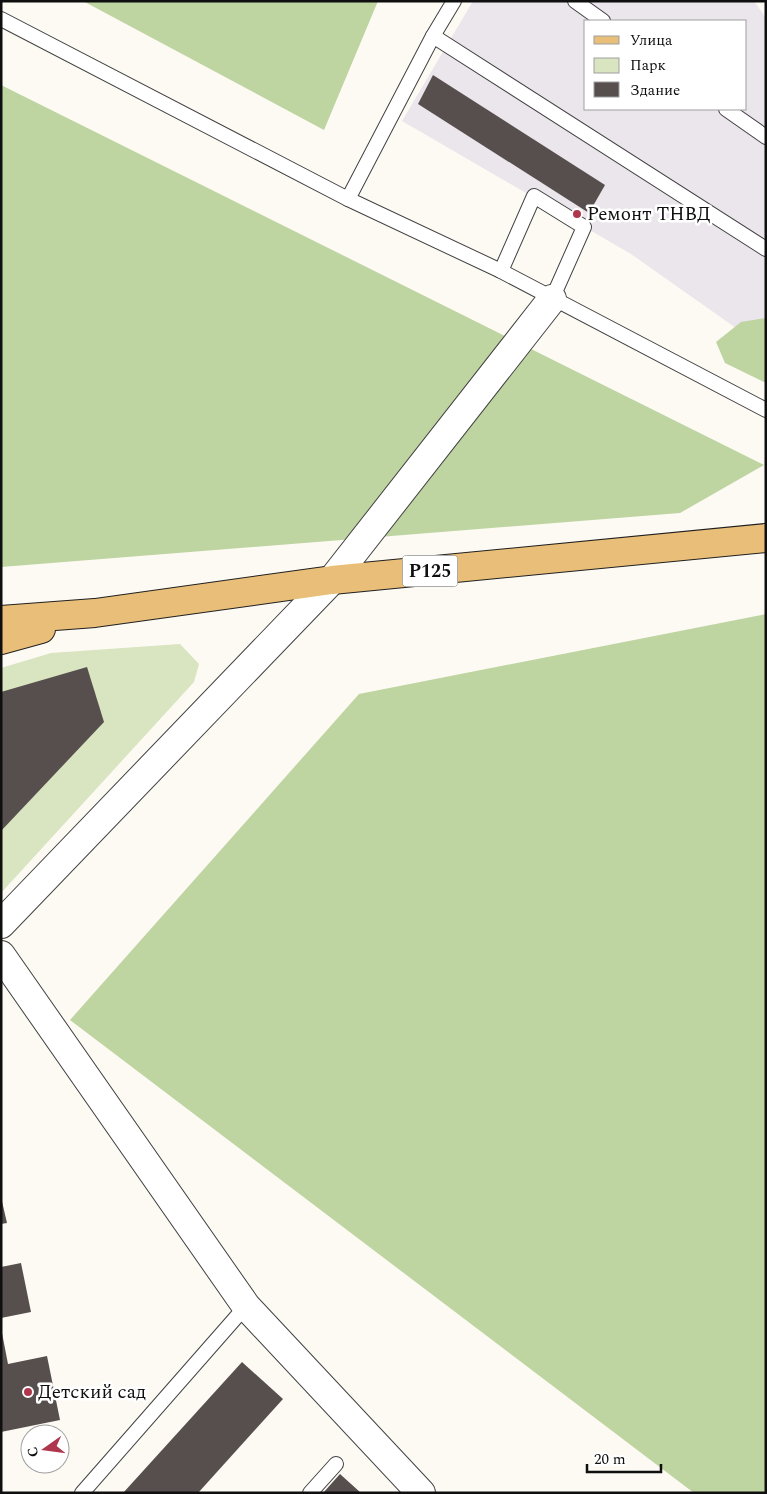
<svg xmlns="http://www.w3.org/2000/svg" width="767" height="1494" font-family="Spectral,serif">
<rect width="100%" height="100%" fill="#fdfaf3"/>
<path fill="#ebe5ec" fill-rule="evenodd" d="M473,1h281l12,17v323l-23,-8 -112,-79 -229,-133zM586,21h160v88h-160z"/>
<path fill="#d8e5c0" d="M180,644l19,20 -5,18 -193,211v-225l50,-15z"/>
<g fill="#bed4a1">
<path d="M83,1h295l-54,129z"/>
<path d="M1,85l763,380 -84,48 -679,54z"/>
<path d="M766,318v65l-41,-20 -9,-21 25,-20z"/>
<path d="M766,614v879h-72l-624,-473 289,-326z"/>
</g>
<g fill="#574f4d">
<path d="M433,75l172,110 -16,28 -171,-109z"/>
<path d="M87,667l17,55 -103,109v-139z"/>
<path d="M1,1197l6,26 -6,1z"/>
<path d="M21,1263l10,49 -30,6v-51z"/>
<path d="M2,1333l6,31 39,-8 13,64 -59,12z"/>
<path d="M242,1362l41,37 -85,94h-75z"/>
<path d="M340,1474l21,19h-38z"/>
</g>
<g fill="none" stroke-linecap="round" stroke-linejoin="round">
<g stroke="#424242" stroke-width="16">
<g id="lane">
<path d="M575,1l28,20"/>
<path d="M1,19l347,180 153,72 265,139"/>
<path d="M433,36l333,213"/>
<path d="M726,109l40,28"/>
<path d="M348,199l85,-163 21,-35"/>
<path d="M501,271l33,-75 50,31 -32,72"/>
<path d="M82,1493l164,-187"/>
<path d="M310,1493l26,-29"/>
</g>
</g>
<g stroke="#424242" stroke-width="30">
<g id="street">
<path d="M1,924l331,-344 220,-281"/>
<path d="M1,955l245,351 175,187"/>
</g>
</g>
<g stroke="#202020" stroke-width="30">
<g id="primary">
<path d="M1,620l94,-7 237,-33 434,-42"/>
<path d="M1,640l40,-11"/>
</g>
</g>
<use href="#lane" stroke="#fff" stroke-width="14"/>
<use href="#street" stroke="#fff" stroke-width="28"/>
<use href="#primary" stroke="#e8be78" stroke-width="28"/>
</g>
<g fill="#af374d" stroke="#fff" stroke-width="2">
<circle cx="577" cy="214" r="5"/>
<circle cx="28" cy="1392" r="5"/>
</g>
<g text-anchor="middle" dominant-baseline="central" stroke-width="5" stroke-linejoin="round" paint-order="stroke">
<rect fill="#fff" stroke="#575757" stroke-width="1" x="402.5" y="555.5" width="55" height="31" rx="4"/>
<g font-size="18" font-weight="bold" fill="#0f0f0f">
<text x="430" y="571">Р125</text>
</g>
<g font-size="19" fill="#0f0f0f" stroke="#fff" text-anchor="start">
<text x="587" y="214">Ремонт ТНВД</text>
<text x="38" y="1392">Детский сад</text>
</g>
</g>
<rect width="767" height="1494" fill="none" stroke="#0f0f0f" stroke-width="5"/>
<rect x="584" y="20" width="162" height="90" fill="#ffffff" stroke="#9f9f9f"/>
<rect x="594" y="36" width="25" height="8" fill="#e8be78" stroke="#9f9f9f"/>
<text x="630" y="45" font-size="15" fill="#0f0f0f">Улица</text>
<rect x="594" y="58" width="25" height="15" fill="#d8e5c0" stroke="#9f9f9f"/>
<text x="630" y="70" font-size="15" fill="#0f0f0f">Парк</text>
<rect x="594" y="82" width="25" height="15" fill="#574f4d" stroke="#9f9f9f"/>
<text x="630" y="95" font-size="15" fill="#0f0f0f">Здание</text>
<g transform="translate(45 1449) rotate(256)"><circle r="24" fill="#ffffff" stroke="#9f9f9f"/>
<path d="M0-4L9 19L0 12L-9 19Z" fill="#af374d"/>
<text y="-8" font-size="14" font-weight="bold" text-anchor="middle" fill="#0f0f0f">С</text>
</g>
<path d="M587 1464v8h74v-8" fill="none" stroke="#0f0f0f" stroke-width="2.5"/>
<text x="594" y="1464" font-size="15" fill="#0f0f0f" stroke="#ffffff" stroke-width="4" paint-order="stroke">20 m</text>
</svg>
